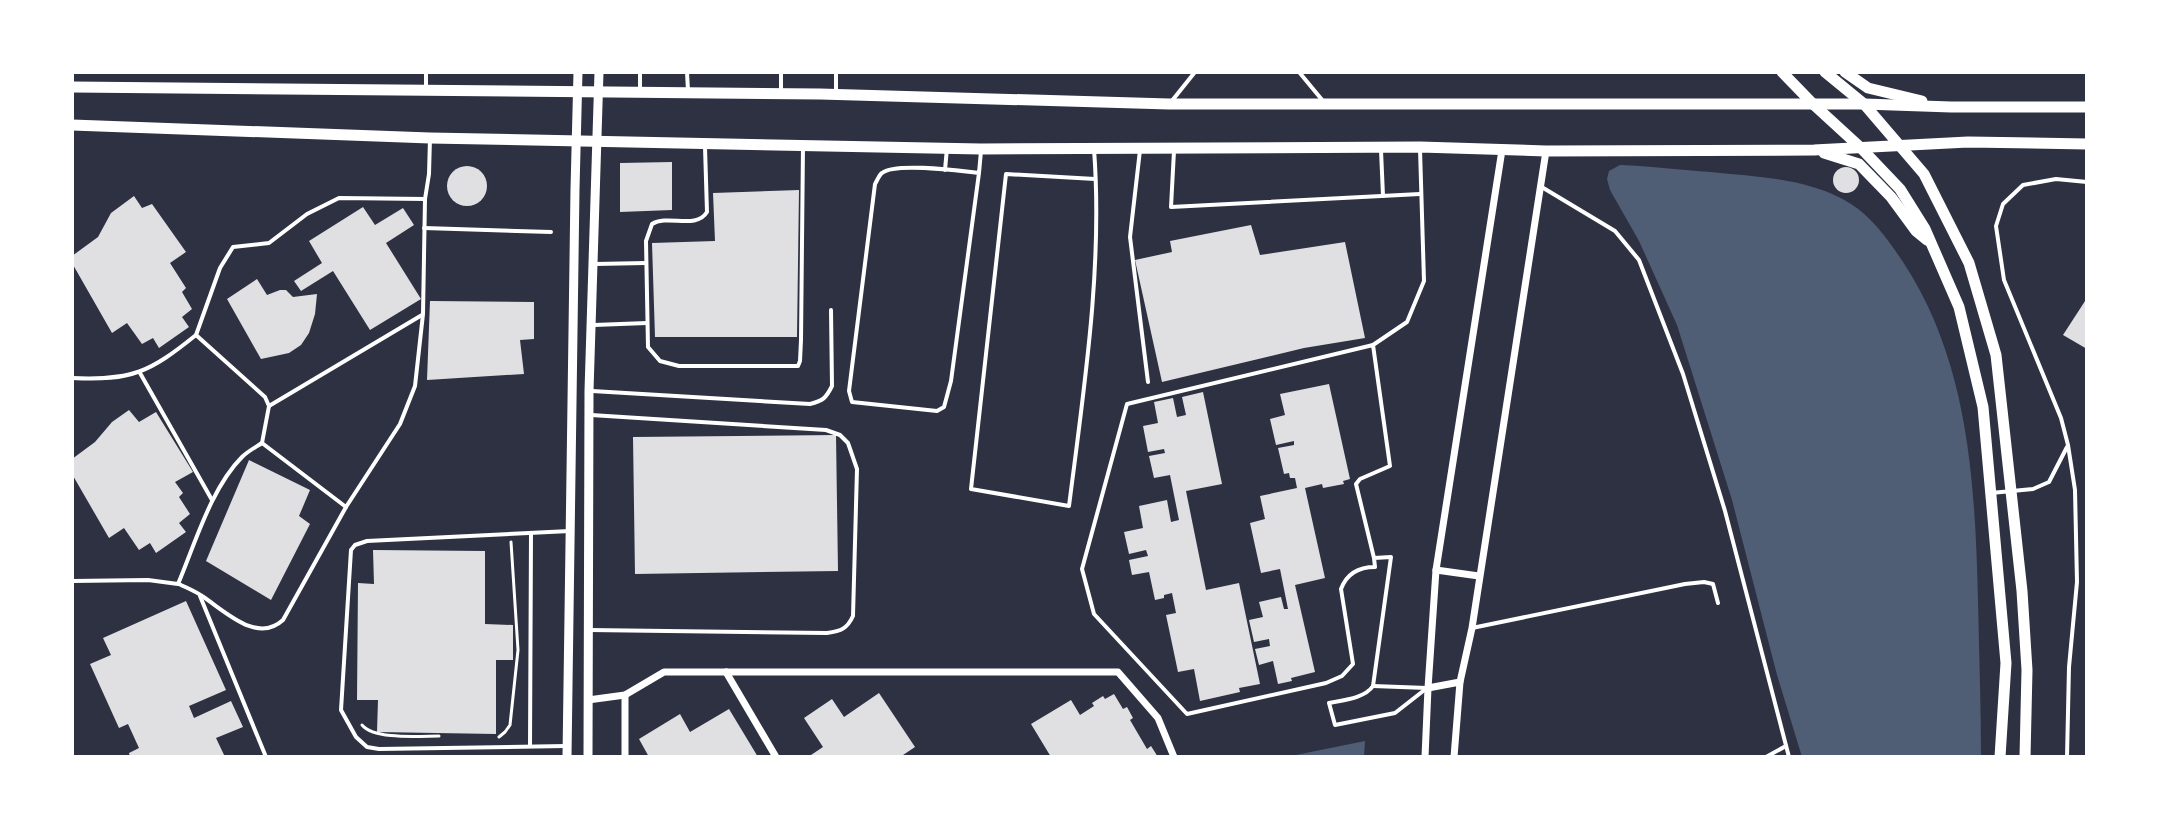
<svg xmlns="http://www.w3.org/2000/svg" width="2159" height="829" font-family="Mulish,sans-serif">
<rect width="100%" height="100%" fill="#2d3142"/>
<g fill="#4f5d75">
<path d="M1620,165c31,1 61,5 91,7 47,5 99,6 140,32 22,14 38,37 52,58 66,100 72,221 75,338 1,52 3,105 3,157h-179l-25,-82 -45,-175 -55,-175 -38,-84 -29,-51 -3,-11 2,-8z"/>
<path d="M1365,741l-1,16h-78z"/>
</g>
<g fill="#e0e0e3">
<path d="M672,162v48l-52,2v-49z"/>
<circle cx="467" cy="186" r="20"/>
<circle cx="1846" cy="180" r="13"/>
<path d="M799,190l-2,147h-142l-3,-94 63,-2 -2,-48z"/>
<path d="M134,196l8,12 10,-4 34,48 -16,11 16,25 -4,4 10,17 -10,8 7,10 -30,21 -6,-10 -11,6 -15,-21 -15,10 -40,-70v-7l26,-19 13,-24z"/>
<path d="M363,207l12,18 28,-17 11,17 -28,18 35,56 -51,31 -37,-59 -32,20 -7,-10 28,-18 -13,-22z"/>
<path d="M1251,225l9,30 85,-13 20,96 -61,10 -142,34 -27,-122 37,-8 -2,-11z"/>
<path d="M257,279l10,16 13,-5h6l7,7 24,-3 -2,20 -6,19 -8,12 -12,8 -28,6 -34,-60z"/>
<path d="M2087,298v51l-24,-14z"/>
<path d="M430,301l104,1v37l-14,1 4,34 -97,6z"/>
<path d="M1329,384l21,95 -7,2 1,3 -21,4 -1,-4 -17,4 20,90 -30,7 20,87 -24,6 1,3 -14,3 -5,-23 -14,4 -4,-16 15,-3 -1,-7 -15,3 -5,-22 14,-3 -4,-15 22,-5 3,12h4l-8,-40 -19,4 -11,-50 15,-4 -5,-23 37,-8 -2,-10h-5l-1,-5 -5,1 -6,-26 16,-3v-4l-18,4 -6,-26 15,-4 -5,-21z"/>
<path d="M1203,392l19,92 -36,7 20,99 33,-7 21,101 -21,4 1,4 -40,9 -6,-32 -16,3 -12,-57 10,-2 -4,-20 -8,2v3l-9,2 -6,-28 -17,3 -3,-15 19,-4 -2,-6 -17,4 -5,-22 19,-4 -4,-22 28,-6 4,22 8,-2 -9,-45 -16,3 -5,-22 16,-3 -1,-4 -16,3 -5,-26 15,-3 -4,-21 19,-4 4,19 9,-2 -4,-18z"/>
<path d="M129,410l10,12 17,-10 37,60 -18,10 8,11 -4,4 11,17 -11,9 7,9 -30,21 -6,-10 -11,7 -15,-22 -15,10 -37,-64v-15l23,-17 17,-20z"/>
<path d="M836,435l2,136 -203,3 -2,-137z"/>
<path d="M249,460l61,30 -11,26 11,8 -39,76 -65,-39z"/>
<path d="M373,550l112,1v73l28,1v35h-17v74l-119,-2 1,-32h-21l1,-117 16,1z"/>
<path d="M186,601l40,89 -37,16 5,12 37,-17 12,26 -27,11 9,19h-95l-1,-4 10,-5 -11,-24 -9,4 -29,-64 21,-9 -8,-17z"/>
<path d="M879,693l36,54 -15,10h-92l15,-10 -19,-29 28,-19 12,18z"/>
<path d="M1114,694l9,15 4,-2 6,11 -3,2 17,29 4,-3 7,11h-107l-20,-33 40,-24 9,15 14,-9 -2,-3 11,-7 2,3z"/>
<path d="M729,709l29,48h-109l-10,-18 41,-25 10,18z"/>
</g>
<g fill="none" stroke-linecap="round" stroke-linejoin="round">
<g stroke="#fff" stroke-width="3">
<path d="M362,725c12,15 58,11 77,11"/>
<path d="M499,737l6,-5 5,-7 8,-75 -7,-108"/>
</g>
<g stroke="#fff" stroke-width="4">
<path d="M687,72l1,19"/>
<path d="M781,72v22"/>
<path d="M1299,72l24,29"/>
<path d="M426,90v-18"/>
<path d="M640,90v-18"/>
<path d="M836,94v-22"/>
<path d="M1171,102l24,-30"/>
<path d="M705,147l2,65c-11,18 -39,2 -55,12l-6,17 2,106 12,14 19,5h119l2,-5 1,-21 2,-194"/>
<path d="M1094,149c9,118 -10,239 -25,357l-98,-17 35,-315 89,5"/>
<path d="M1140,150l-10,87 18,145"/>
<path d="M1381,150l2,46"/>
<path d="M1174,151l-3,56 249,-13"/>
<path d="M945,170l2,-22"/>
<path d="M979,173l-28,208 -7,26 -7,4 -85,-9 -3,-11 26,-207c2,-3 4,-9 7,-11 13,-11 79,-2 97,0l2,-22"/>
<path d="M1540,186l75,45 24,29 44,114 42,137 64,246"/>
<path d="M424,228l127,4"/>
<path d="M595,264l51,-1"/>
<path d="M594,325l53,-2"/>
<path d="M196,335l24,-67 13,-21 36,-4 38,-29 32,-16 86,1"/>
<path d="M1373,345l34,-23 17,-41 -4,-132"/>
<path d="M140,373l72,127"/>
<path d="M72,378c60,3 78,-6 124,-43l69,62 4,9 -7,37c-6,4 -14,8 -20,14 -31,31 -47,87 -64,127l-30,-4 -76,1"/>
<path d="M592,391l218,13c13,-3 16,-6 22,-18l-1,-76"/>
<path d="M269,406l153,-91"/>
<path d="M262,443l84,64 54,-83 15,-38 8,-72 2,-115 4,-25 1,-36"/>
<path d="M1991,493l42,-4 16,-7 18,-35"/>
<path d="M1374,558l1,9c-16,0 -28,6 -34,22l12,75 -11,12 -16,7 -139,31 -93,-100 -12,-45 45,-165 246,-59 17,121 -30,13 -4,5 18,74 17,-1 -18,129c-8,12 -29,14 -44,17l6,22 60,-12 32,-25"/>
<path d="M179,584c8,4 16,7 23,12 23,15 55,48 81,24l63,-113"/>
<path d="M200,596l66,161"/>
<path d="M1472,628l213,-44 19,-2 9,2 5,19"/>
<path d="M589,630l238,3c14,-2 20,-4 26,-17l4,-147 -9,-26 -8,-8 -14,-5 -235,-15"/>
<path d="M1373,686l54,2"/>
<path d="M530,746l1,-213"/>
<path d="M565,746l-186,3 -12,-2 -11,-10 -15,-27 10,-160 4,-5 12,-4 203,-10"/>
<path d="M1766,757l20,-11"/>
<path d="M2067,757l2,-90 8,-85 -2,-92 -7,-45 -7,-27 -57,-138 -8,-54 7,-22 20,-19 33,-6 31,3"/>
</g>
<g stroke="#fff" stroke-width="7">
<path d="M1502,150l-66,420 -8,118 32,-6 12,-54 74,-477"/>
<path d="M1436,570l43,6"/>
<path d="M726,672l50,85"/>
<path d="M625,695v62"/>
<path d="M588,700l37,-5 39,-23h454l40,46 16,39"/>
<path d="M1425,757l3,-69"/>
<path d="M1454,757l6,-75"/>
</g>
<g stroke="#fff" stroke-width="9">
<path d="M567,757l8,-568 3,-117"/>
<path d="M588,757l1,-366 10,-319"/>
</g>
<g stroke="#fff" stroke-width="11">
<path d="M1782,72l31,32 48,44 39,41 25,40 34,78 24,100 23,256 -6,94"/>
<path d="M1825,72l39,32 60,70 45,89 27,92 26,236 5,79 -2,87"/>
<path d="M1845,72l23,16 54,13"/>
<path d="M72,87l748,7 349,10h695l87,3h136"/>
<path d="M72,125l358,13 551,11 439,-2 126,4 268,-1 154,-8 119,2"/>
<path d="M1824,153l35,11 32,33 25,34 11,9"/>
</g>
</g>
<rect width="2159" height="829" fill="none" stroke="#ffffff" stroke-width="148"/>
</svg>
